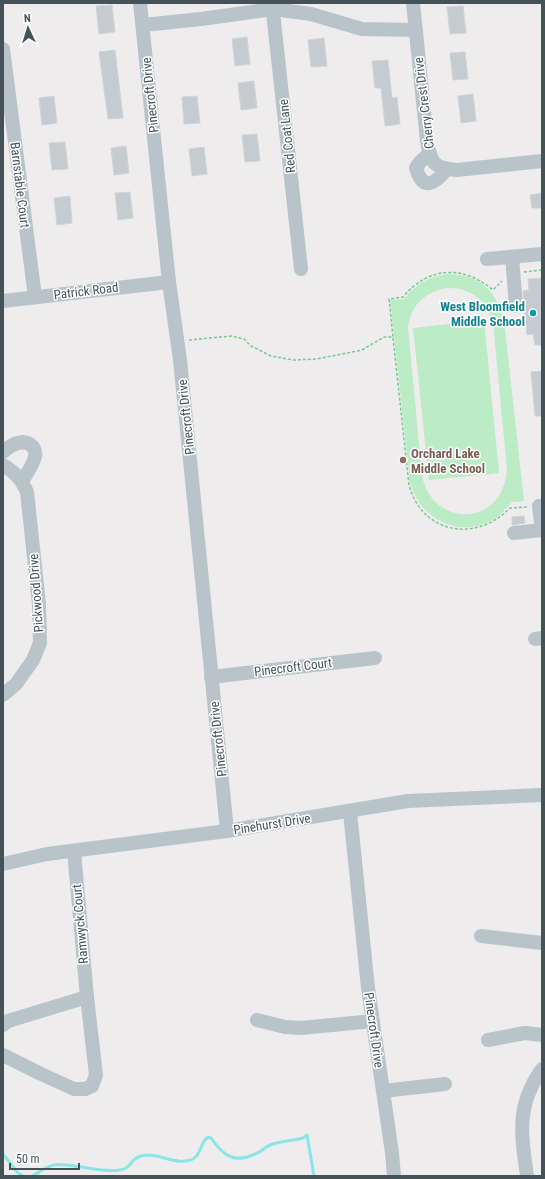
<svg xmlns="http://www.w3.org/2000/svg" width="545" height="1179" font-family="'Roboto Condensed',sans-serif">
<rect width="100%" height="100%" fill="#efeced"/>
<g fill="#bbecc5" fill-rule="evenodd">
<path d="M447,274c32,0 49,16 57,46l20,181 -12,1c-8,9 -15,17 -26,21 -33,14 -68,-8 -76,-41l-20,-182 14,-1c12,-15 24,-22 43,-25zM446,288c24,-1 41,12 47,35l14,147c-4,56 -73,60 -85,6l-14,-149c4,-23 16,-34 38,-39z"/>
<path d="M484,320l15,153 -70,7 -16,-152z"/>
</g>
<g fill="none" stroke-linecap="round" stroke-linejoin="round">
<g stroke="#8ae5e7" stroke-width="3">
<path d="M3,1154l14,18 6,4"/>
<path d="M32,1176c7,-3 13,-9 22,-11 4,-1 8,0 12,0 18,1 36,8 54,5 14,-2 8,-14 28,-15 15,0 31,11 45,4 9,-5 7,-17 15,-22l3,1c13,19 24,26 46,15 4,-1 8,-6 13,-8 10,-4 22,-4 33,-7l4,-3 7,41"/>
</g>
</g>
<g fill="#c6cbcf" stroke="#d0d4d8">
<path d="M112,5l3,27 -16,2 -3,-28z"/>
<path d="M463,6l3,27 -16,1 -3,-27z"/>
<path d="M247,37l3,27 -15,2 -3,-27z"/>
<path d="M324,38l3,28 -16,1 -3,-27z"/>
<path d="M115,50l8,68 -15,1 -9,-67z"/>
<path d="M465,52l3,27 -15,1 -3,-27z"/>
<path d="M388,60l4,38 5,-1 3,27 -15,2 -4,-38h-6l-3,-27z"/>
<path d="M254,81l3,27 -16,2 -3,-27z"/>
<path d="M473,94l3,27 -15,2 -3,-27z"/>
<path d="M54,96l3,27 -15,2 -3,-27z"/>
<path d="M197,96l3,27 -16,1 -2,-27z"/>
<path d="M257,134l3,27 -15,1 -3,-27z"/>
<path d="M65,142l3,27 -16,1 -3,-27z"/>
<path d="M126,146l3,27 -15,2 -3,-27z"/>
<path d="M204,147l3,27 -15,2 -3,-27z"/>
<path d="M130,192l3,26 -15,2 -3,-27z"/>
<path d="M542,193v15h-10l-2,-13z"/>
<path d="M70,196l2,27 -15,2 -3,-27z"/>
<path d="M542,278v67h-7l-2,-11 -6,1 -4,-44 6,-1 -1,-11z"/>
<path d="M542,371v45h-7l-4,-44z"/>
<path d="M524,516l1,7 -13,2v-8z"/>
</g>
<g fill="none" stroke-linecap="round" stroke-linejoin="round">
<g stroke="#75c890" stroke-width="1.5" stroke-dasharray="3 2" stroke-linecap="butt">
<path d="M524,272l18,-2"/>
<path d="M393,338l16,147c13,49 67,58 101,23l17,-1"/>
<path d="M189,340l42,-4 13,3 7,7 20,10 22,4 24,-1 45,-9 22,-13h9l-4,-38 14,-2c26,-31 60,-32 90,-7l9,-9"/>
</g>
<g stroke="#b8c4c9" stroke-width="14">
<path d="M140,3l29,279 11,78 47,471"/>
<path d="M272,3l29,266"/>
<path d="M413,3l14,138c4,22 6,27 30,29l85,-9"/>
<path d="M143,25l58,-6 72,-10 38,5 51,15 54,1"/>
<path d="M3,49l32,248"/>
<path d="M429,154l-9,8 -4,6c7,24 19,16 31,1"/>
<path d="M512,257l4,49"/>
<path d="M487,259l55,-5"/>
<path d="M3,301l166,-19"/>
<path d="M3,452c8,-7 20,-15 30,-5 2,3 3,5 2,9 -1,8 -8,17 -13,25"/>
<path d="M3,465c13,8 18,14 24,27l12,112 1,39 -7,17 -17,24 -13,11"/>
<path d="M539,506l3,24"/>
<path d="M514,533l28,-3"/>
<path d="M535,639l7,-1"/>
<path d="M211,677l164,-19"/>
<path d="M350,812l18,176 24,165 2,23"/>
<path d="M74,851l13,146"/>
<path d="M3,864l44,-10 180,-23 181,-30 134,-6"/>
<path d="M481,936l61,7"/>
<path d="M257,1020l28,7 16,1 72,-7"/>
<path d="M3,1025l5,-4 79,-24 9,78 -4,11 -7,3h-11l-35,-16 -36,-18"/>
<path d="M488,1040l37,-7 17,2"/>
<path d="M383,1091l62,-7"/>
<path d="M527,1176c-6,-42 -11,-71 15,-107"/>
</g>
</g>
<circle fill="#0f9aa8" stroke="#fff" stroke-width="1.5" cx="533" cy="313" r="4"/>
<circle fill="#8d6e63" stroke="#fff" stroke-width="1.5" cx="403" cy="460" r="4"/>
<g text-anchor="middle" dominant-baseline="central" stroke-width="3" stroke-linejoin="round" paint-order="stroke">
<g font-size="13" fill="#455359" stroke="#fff">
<text transform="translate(150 95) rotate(-96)">Pinecroft Drive</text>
<text transform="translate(424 103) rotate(-97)">Cherry Crest Drive</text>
<text transform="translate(287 136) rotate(-96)">Red Coat Lane</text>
<text transform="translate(20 185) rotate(83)">Barnstable Court</text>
<text transform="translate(86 291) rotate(-7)">Patrick Road</text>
<text transform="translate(186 417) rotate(-96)">Pinecroft Drive</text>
<text transform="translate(36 593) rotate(-94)">Pickwood Drive</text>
<text transform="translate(293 667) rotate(-7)">Pinecroft Court</text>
<text transform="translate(218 739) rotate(-96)">Pinecroft Drive</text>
<text transform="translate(272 824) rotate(-9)">Pinehurst Drive</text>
<text transform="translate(80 924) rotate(-95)">Ramwyck Court</text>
<text transform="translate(374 1030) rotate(82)">Pinecroft Drive</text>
</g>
<g font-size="13" font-weight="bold" fill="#0d838f" stroke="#fff" text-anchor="end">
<text x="525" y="306">West Bloomfield<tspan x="525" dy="15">Middle School</tspan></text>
</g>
<g font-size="13" font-weight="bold" fill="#785e54" stroke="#fff" text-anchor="start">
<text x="411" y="453">Orchard Lake<tspan x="411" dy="15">Middle School</tspan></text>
</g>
</g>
<rect width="545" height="1179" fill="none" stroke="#455359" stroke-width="8"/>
<g transform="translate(28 28) rotate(356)" stroke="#ffffff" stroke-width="3" paint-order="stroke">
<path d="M0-3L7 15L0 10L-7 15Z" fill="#455359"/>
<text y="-6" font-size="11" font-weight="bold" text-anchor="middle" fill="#455359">N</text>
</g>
<path d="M10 1163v6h69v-6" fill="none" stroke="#455359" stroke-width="2"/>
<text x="16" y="1163" font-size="12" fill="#455359" stroke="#ffffff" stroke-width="3" paint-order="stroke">50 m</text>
</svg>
